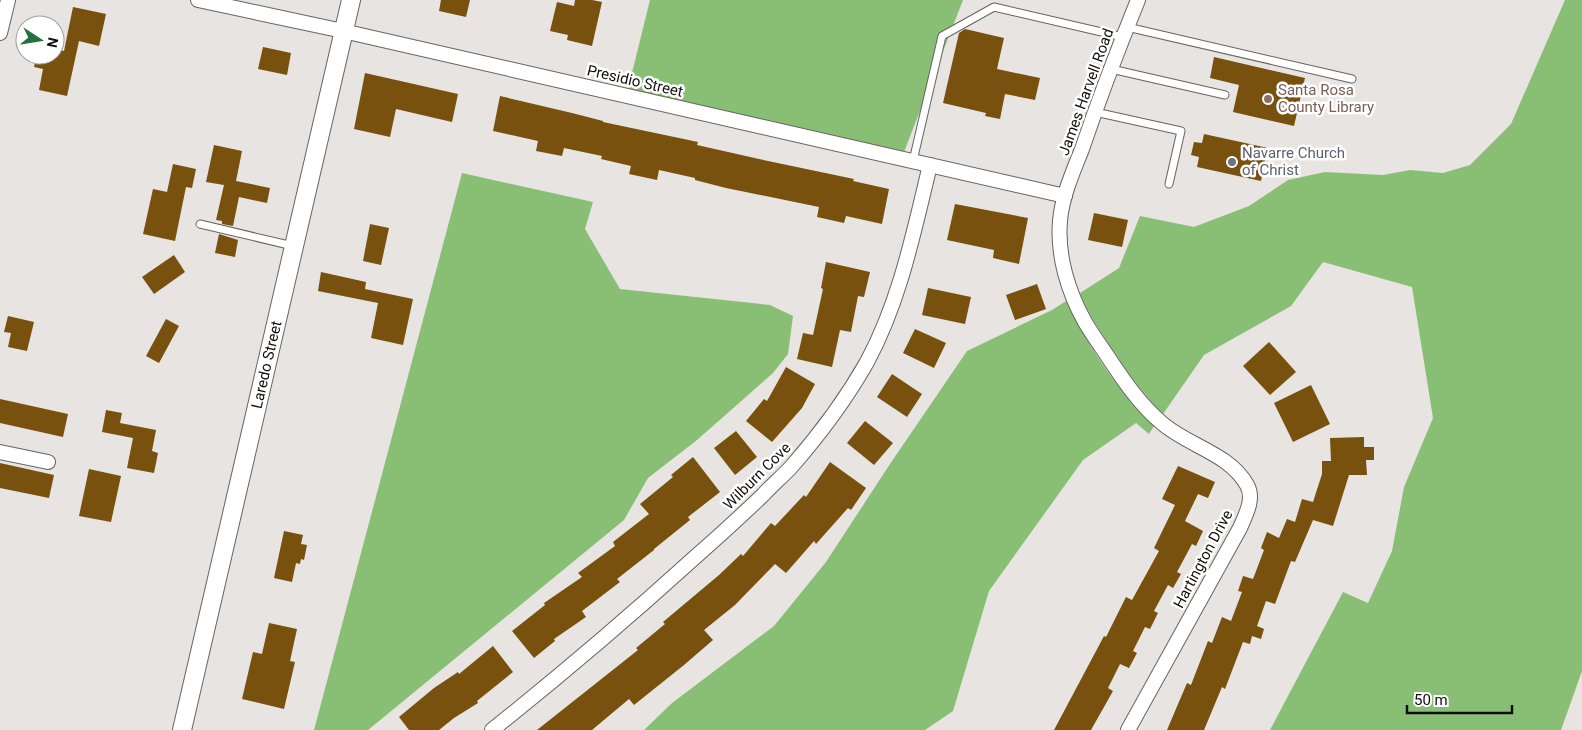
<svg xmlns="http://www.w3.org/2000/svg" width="1582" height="730" font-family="Roboto,sans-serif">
<rect width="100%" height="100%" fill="#e7e4e1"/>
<g fill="#89bf75">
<path d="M650,0h313l-59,152 -276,-63z"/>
<path d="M1565,0h17v671l-21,59h-291l73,-138 25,11 24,-52 12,-64 29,-69 -21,-131 -89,-25 -32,44 -87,49 -41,59c-22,-21 -38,-46 -55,-71 -10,-16 -22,-32 -28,-50l39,-25 21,-52 54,11 55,-21 39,-26 37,-8 58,3 27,-5 33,3 27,-8 41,-41z"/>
<path d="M462,173l131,29 -8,27 35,60 150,16 23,11 -5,38 -15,19 -76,67 -49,38 -24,42 -256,210h-54z"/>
<path d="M1066,301c22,45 52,90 88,125l-5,8 -13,-11 -53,37 -94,131 -36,120 -28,19h-281l28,-27 102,-77 52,-64 64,-98 77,-113 85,-41z"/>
</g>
<g fill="#77510d">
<path d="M441,0h29l-4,17 -27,-6z"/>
<path d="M575,0h17l10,2 -10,44 -25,-6 1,-5 -18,-4 7,-29 17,4z"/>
<path d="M73,7l33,7 -7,32 -20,-5 -12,55 -28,-6 4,-21 -9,-2 3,-12h18v-6l9,2z"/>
<path d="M965,29l39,9 -7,31 43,9 -5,22 -30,-6 -5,25 -15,-3 1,-3 -43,-10 16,-70z"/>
<path d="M263,47l28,6 -4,22 -29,-6z"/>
<path d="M1214,57l91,21 -11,48 -61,-14 6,-27 -29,-7z"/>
<path d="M365,73l93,21 -6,28 -56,-13 -6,28 -36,-8z"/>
<path d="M500,96l72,17 31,8v1l95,20 -1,3 62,14 95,20 -1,2 36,8 -7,35 -36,-8 -2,7 -27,-6 2,-10 -93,-19 -31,-8v-2l-36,-8 -2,10 -28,-6 2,-8 -30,-7 1,-3 -38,-8 -2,8 -26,-5 2,-10 -45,-10z"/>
<path d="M1204,134l64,14 -7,33 -64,-14 2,-10 -8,-2 3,-13 8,1z"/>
<path d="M214,145l28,6 -6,30 34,7 -3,15 -28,-6 -6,29 -11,-2v-3l-6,-1 8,-35 -18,-3z"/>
<path d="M173,164l23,5 -4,19 -6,-1 -11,54 -32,-7 10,-45 14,3z"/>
<path d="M955,204l73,14 -9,46 -26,-6 1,-8 -47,-10z"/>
<path d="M1094,213l34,7 -6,27 -34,-7z"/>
<path d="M370,224l19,4 -8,37 -18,-4z"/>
<path d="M219,234l19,6 -3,17 -20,-4z"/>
<path d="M174,255l11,17 -31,22 -12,-17z"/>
<path d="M826,262l44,10 -6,25 -6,-1 -7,36 -11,-2 -8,37 -35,-8 6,-26 10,2 10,-46 -2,-1z"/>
<path d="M321,272l45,10 -1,7 48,10 -10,46 -32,-7 7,-35 -60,-12z"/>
<path d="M1037,284l9,25 -31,11 -9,-25z"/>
<path d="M928,288l43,9 -6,27 -43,-9z"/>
<path d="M8,316l26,6 -7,29 -19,-4 3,-14 -7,-1z"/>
<path d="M166,319l13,7 -20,37 -13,-7z"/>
<path d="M915,329l31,14 -12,25 -31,-15z"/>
<path d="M1269,342l27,30 -26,23 -27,-29z"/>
<path d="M786,367l29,17 -13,24 -30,34 -26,-21 18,-22 3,2z"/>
<path d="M892,374l30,20 -15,23 -30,-20z"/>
<path d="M1311,385l19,39 -37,18 -19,-39z"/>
<path d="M0,399l68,15 -5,23 -63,-14z"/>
<path d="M106,410l16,3 -2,10 36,7 -4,21 6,2 -4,20 -27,-5 6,-30 -31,-6z"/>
<path d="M865,421l28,22 -19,22 -27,-22z"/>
<path d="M736,431l21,26 -22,18 -21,-27z"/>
<path d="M1364,437v10h10v13h-8l1,15h-18l-16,51 -20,-6 -18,42 -4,-1 -16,43 -9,-3 -9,25 7,3 -3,10 -9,-3 -2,8 -7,-2 -18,47 -3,-2 -18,43h-37l20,-47 4,2 17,-44 4,2 10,-26 9,4 11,-29 -4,-1 5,-15 10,3 11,-29 -3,-2 6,-16 12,6 8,-19 8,3 7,-23 11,3 9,-28v-13h9l-1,-23z"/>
<path d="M693,457l27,35 -32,25 2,3 -36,29v1l-37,29 3,3 -38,29 4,6 -32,22 1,2 -21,17 -22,-27 33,-26 -1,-2 38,-26 -4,-4 37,-27 -2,-4 36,-28 -9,-10 33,-27 -2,-2z"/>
<path d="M830,462l36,26 -15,22 -3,-2 -32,36 -2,-3 -28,32 -11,-9 -40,41 -31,25 9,10 -29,25 -50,40 -5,-6 -37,31h-55l101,-80 -2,-2 29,-24 -2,-2 56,-47 22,-21 2,2 28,-33 4,3 29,-31 2,2z"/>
<path d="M0,463l54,12 -5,23 -49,-10z"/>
<path d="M1178,466l37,16 -7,16 -10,-4 -13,27 18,10 -7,15 -4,-2 -15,28 4,2 -8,14 -5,-3 -14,26 4,2 -8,16 -5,-2 -12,24 4,2 -8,15 -9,-4 -12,24 5,3 -22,39h-37l50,-94 2,1 20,-40 6,3 27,-49 -5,-3 21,-43 -13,-6z"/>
<path d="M89,469l32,7 -10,46 -32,-6z"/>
<path d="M284,531l19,4 -2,9 6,1 -3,15 -3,-1 -1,5 -4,-1 -4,19 -18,-4z"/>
<path d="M269,623l28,6 -7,32 5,1 -11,47 -42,-10 11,-47 9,2z"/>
<path d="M493,646l20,26 -36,29 1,2 -24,15 -15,12h-30l-10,-13 35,-29 24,-16 1,2z"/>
</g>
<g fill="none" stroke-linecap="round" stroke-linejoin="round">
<g stroke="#666360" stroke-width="9">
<g id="service">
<path d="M1127,27l225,52"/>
<path d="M1111,69l114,26"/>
<path d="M1095,112l86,19 -12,53"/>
<path d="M913,161l29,-125 52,-29 129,30"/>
<path d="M200,224l93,22"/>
</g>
</g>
<g stroke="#666360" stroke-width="16">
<g id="minor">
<path d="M198,0l145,31 722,165"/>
<path d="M0,33l8,-33"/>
<path d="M0,452l48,10"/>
<path d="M492,730c69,-55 136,-112 201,-171 24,-21 47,-42 70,-64 9,-10 20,-19 29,-29 28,-32 54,-67 75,-104 33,-61 47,-131 63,-197"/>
<path d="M1128,730l112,-202c5,-12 15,-29 7,-43 -17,-31 -58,-39 -84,-61 -23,-19 -39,-43 -55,-67 -8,-12 -16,-23 -23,-35 -17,-30 -28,-67 -25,-101 2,-25 13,-49 22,-72 17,-50 36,-100 56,-149"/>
</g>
</g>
<g stroke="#666360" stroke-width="20">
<g id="tertiary">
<path id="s1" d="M182,730l169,-730"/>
</g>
</g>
<use href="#service" stroke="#fff" stroke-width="7"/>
<use href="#minor" stroke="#fff" stroke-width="14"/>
<use href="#tertiary" stroke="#fff" stroke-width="18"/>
</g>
<circle fill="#8d6e63" stroke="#fff" stroke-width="2" cx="1268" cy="99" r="5"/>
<circle fill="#6b7280" stroke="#fff" stroke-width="2" cx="1232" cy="162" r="5"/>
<g text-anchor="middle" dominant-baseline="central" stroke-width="5" stroke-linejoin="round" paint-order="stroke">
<g font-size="15" fill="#100f0e" stroke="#fff">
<text transform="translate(635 81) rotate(13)">Presidio Street</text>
<text transform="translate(1086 92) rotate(-70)">James Harvell Road</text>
<text stroke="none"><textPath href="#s1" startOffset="375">Laredo Street</textPath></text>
<text transform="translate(757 476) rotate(-45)">Wilburn Cove</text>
<text transform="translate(1203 559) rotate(-62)">Hartington Drive</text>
</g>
<g font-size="15" fill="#785e54" stroke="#fff" text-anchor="start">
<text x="1278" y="90">Santa Rosa<tspan x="1278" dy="17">County Library</tspan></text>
</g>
<g font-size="15" fill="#5b616d" stroke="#fff" text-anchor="start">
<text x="1242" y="153">Navarre Church<tspan x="1242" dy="17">of Christ</tspan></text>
</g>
</g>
<g transform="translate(40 40) rotate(102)"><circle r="24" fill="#ffffff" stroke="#9f9f9f"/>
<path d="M0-4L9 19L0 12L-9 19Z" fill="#24703f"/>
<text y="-8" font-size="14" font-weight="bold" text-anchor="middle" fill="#100f0e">N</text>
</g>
<path d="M1407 705v8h105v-8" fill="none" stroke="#100f0e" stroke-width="2.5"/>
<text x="1414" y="705" font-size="15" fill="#100f0e" stroke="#ffffff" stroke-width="4" paint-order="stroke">50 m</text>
</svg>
